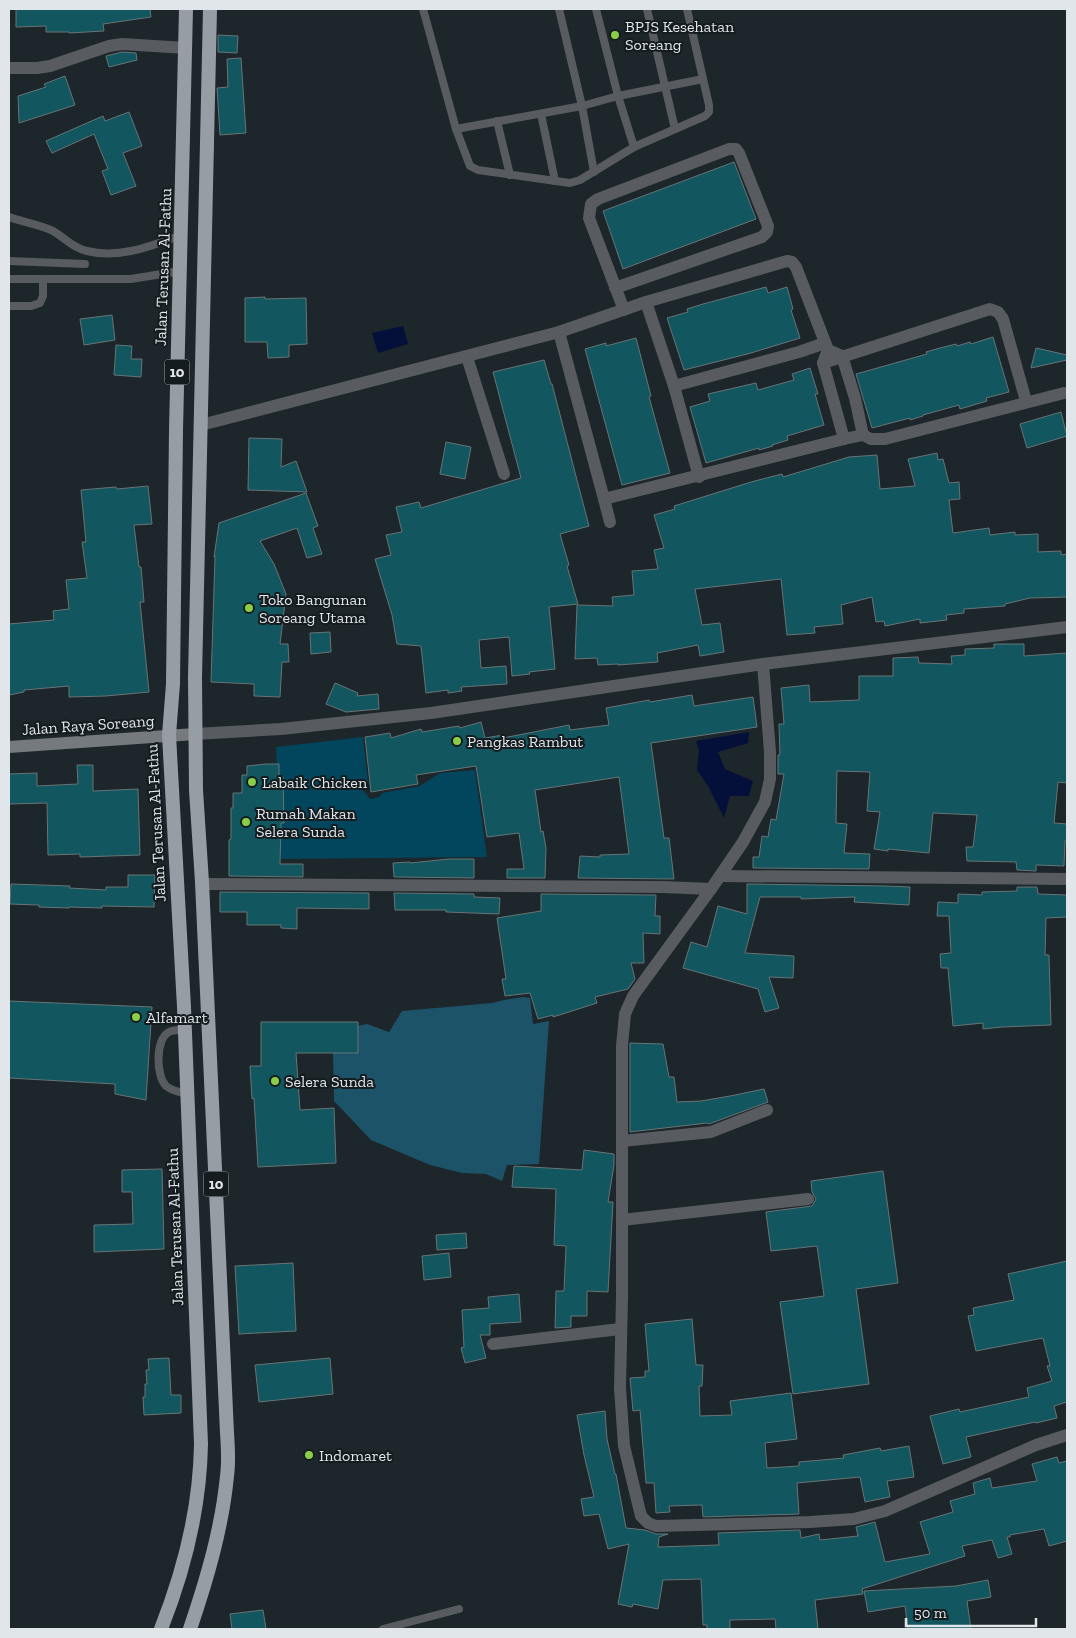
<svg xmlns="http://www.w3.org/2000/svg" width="1076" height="1638" font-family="'Zilla Slab',serif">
<rect width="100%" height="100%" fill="#1d262a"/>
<path fill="#01465c" d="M363,737l5,45 -8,4 10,13 9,-2 3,-4 38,-7 20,-13 35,-3 12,87 -206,2 -5,-112z"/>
<path fill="#1d5368" d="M523,997l7,1 3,26 16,-3 -10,143 -32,1 -5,16 -16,-7 -24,-1 -32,-8 -59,-25 -37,-39 -1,-48h25v-27l9,-2 22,8 13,-21 90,-8 12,-3z"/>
<g fill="#041039">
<path d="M403,326l5,18 -30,9 -6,-20z"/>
<path d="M749,732l-1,11 -30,9 7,17 28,12 -4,15h-19l-6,22 -16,-32 -11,-16 2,-19 -3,-10z"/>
</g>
<g fill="#12565f" stroke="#687476">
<path d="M16,9h134l1,8 -48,7 1,7 -35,2v-1h-23v-6l-30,1z"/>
<path d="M218,35l20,1 -1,17 -19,-1z"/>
<path d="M122,52l14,1 1,7 -28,7 -3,-11z"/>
<path d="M241,58l5,75 -26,2 -3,-47 11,-1 -1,-28z"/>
<path d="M65,76l10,29 -56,18 -1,-27 28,-9 -2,-3z"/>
<path d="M129,112l13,34 -19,7 13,33 -25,9 -9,-24 6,-2 -14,-35 -42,19 -6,-12 57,-25 2,5z"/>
<path d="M734,162l22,57 -133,50 -20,-58z"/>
<path d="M766,287l2,6 19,-6 6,22 -2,1 9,28 -49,15 -67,17 -17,-52 21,-6 -1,-3 16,-5z"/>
<path d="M265,297v2l41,-1 1,46 -18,1v12l-21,1 -1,-16h-22v-44z"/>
<path d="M112,315l3,25 -31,5 -4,-26z"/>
<path d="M993,337l16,55 -23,6 1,3 -27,8 -1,-4 -36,10v1l-13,4v-2l-38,10 -16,-54 71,-20 -1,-2 14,-4 16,-4 1,2 13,-4 1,2z"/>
<path d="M636,338l15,58 -2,1 21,76 -48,12 -37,-136 21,-6v3z"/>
<path d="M116,345l16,1 -1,13h11l-1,18 -27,-2z"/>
<path d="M1036,348l31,7v5l-36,8z"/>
<path d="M544,360l7,24h1l37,142 -29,8 9,31 -2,1 11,38 -29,3 6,62 -26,3 1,2 -18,2 -3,-39 -30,3 2,28 25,-2 1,18 -46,3 1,4 -14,2v-3l-22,3 -5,-47 -24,-2 -5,-29 -17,-56 16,-4 -5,-20 16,-3 -6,-25 23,-5 2,6 100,-30 -28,-106z"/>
<path d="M810,368l8,26h-3l9,31 -37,11 1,4 -16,5 1,1 -14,4v-2l-53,15 -16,-56 20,-6 -2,-7 48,-11 2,7 36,-10 -2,-6z"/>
<path d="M1061,412l6,24 -40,12 -7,-24z"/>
<path d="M249,438l33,1 -1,28 15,-6 11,31 -59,-2z"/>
<path d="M446,442l25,5 -6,32 -25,-5z"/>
<path d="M937,453l1,7 5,-1 6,24 10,-1 1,17 -11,1 4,33 36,-5 1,7 25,-3v3l23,-1v18l23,-1v4l6,-1v43l-37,1 -25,6v2l-41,3v4l-18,2 1,5 -27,3v-4l-35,7 -1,-5 -8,1 -4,-25 -31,8 2,19 -29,3 1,6 -28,2 -6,-56 -86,10 7,36 18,-2 4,29 -24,4 -2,-11 -41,8 1,9 -40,3v-1l-20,1 -1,-7 -22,1 2,-54 36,1 -1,-9 22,-2 -2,-24 26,-2 -4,-19 10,-2 -10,-33 21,-6 -1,-3 77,-24 31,-8 1,3 66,-20 28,-2 3,34 35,-3 -7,-27z"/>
<path d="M148,486l4,38 -18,1 5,42h2l3,35h-4l9,90 -43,4 -37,1v-11l-45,4v2l-15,3v-71l45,-4 -1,-9 16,-2 -3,-29 21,-2 -5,-36h4l-5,-52 35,-3 1,2z"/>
<path d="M306,493l12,33 -5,2 9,26 -15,4 -10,-30 -37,13 14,23 12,30 -6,50h8l1,18h-7l-2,35 -26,-1v-12l-43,-2 4,-126 -1,1 5,-34z"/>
<path d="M330,632l1,20 -20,2 -1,-21z"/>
<path d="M994,644h30v12l43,-3v130l-9,-1 -4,41 13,1v17h-2l-1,25 -28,-1v6l-19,-1 -1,-8 -49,-1 -1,-14h7l4,-32 -44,-2 -4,40 -41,-4v2l-14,-2 6,-37 -13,-1 3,-39 -33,-1 -1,52 11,1 -3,29 26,1 -1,15 -116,-1v-11h6l3,-21 6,1 3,-18 5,1 8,-46h-6v-19h2l-1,-31h5l-3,-36 28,-3 1,17 49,-2v-24h34v-18l25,-1 1,6 33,1 -1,-8 14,-1v-6l29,-1z"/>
<path d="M335,683l23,10 -1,3 21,-2 1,15 -33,3 -20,-8z"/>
<path d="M692,695l2,11 59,-9 4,30 -106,16 13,95h5l5,41 -96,-1 2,-22 20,1v-2l29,-1 -10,-77 -84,13 6,42 2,-1 3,17 -1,30h-38v-9h17l-5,-36 -32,4 -11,-71 -60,9 2,9 -47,8 -6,-55 25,-4 1,5 30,-9 1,3 37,-6 1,2 21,-6 4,16 18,-3v3l66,-13 1,5 39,-5 -3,-17 43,-8 1,2z"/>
<path d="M266,764h13v13h4l1,46h-3l-1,41h23v13l-74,-1v-36l2,-1v-31h2v-15h9v-18h5v-9z"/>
<path d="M77,765h16v26l45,-2 2,66 -60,2v-3l-32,1 -1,-52 -38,1v-30l28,-1v13l41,-2z"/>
<path d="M449,859h25v19l-80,-1 -1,-14 17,-1v1z"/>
<path d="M128,875h27l-1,32 -52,-1v2l-33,-1v1l-30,-1v-2l-29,-1 1,-20 59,2 -1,2 37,2v-3h22z"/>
<path d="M747,884l139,2 24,1 -1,18 -55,-3 1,-5 -54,2v-2h-41l-15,56 49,3 -1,22 -24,-1 10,31 -14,4 -7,-23 -75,-21 8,-26 16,5 11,-41 29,8z"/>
<path d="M1017,887h20l1,7 29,1v22l-21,1 -1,37h4l2,70 -49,2 -19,2v-6l-30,3 -5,-58h-7l-1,-14 11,-1 -2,-37h-12l1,-14 20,1v-9l24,1v-3l35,-1z"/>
<path d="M220,892l149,1v16l-72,-1v21l-16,-1v-3h-34v-13h-27z"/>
<path d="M394,893l80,1v3l26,1 -1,16 -53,-2v-2h-51z"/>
<path d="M541,894l115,1 -1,21h5v18l-17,-1 1,30h-13l4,16 -7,10 -33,8 2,6 -44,14v-2l-15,4 -8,-26 -25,3 -3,-17h4l-9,-61 44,-7z"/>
<path d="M9,1001l143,6 -6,93 -31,-6v-10l-106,-6z"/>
<path d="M261,1022h97v31h-62l4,57 34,-2 2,55 -78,4 -4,-69 -2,1 -2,-33h11z"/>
<path d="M630,1043l33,1 6,33h5l3,25 24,-1 29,-5 34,-7 4,13 -59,22 -2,-1 -77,9z"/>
<path d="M584,1150l30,4v11l-6,37h5l-5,90 -21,-1v25h-16v11l-16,1 1,-37h8l2,-45 -12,-1 2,-56 -44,-2 2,-21 68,4z"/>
<path d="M162,1169l2,80 -70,3v-27l39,-1 -1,-32h-10v-22z"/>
<path d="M883,1171l15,112 -42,6 13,95 -76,10 -13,-92 44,-6 -7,-50 -46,5 -5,-39 46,-6 4,-7 -4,-7 -1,-11z"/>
<path d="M466,1233l1,15 -30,2 -1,-15z"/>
<path d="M449,1253l2,24 -27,3 -2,-24z"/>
<path d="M1067,1261v141l-13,4 3,12 -21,5 -1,-1 -69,15 5,20 -28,7 -13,-48 29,-7 1,3 69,-15 -2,-9 25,-7 -5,-15h3l-7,-28 -67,13 -8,-35 6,-1 -1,-7 41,-8 -6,-26z"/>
<path d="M293,1263l3,68 -57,3 -4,-68z"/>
<path d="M519,1294l2,28 -31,2v11h-10l6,23 -21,5 -4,-15 3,-1 -2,-37 27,-2 -1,-11z"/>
<path d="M692,1319l4,46h7l-1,21h-3l1,30 32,-1 -2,-14 61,-8 6,46 -32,4 2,25 32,-2v-4l45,-4 -1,-3 37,-7 1,3 28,-5 5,31 -27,4 3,16 -25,5 -5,-25 -63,6 2,31 -96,3 -1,-12 -33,1 1,6 -14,1 -2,-30h-8l-6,-73 -7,1 -3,-33 15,-1v-6h4l-4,-47z"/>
<path d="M169,1358l2,37h10v18l-37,2 -1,-18h2v-13h2l-1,-14h3l-1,-11z"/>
<path d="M330,1358l3,36 -74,8 -4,-37z"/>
<path d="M605,1411l2,28 8,35h1l10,54 19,2 11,4h12l-9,3 -1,10 61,-2 -1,-12 82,-3 1,8 18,-4 1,6 38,-4 -2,-9 19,-5 10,40 45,-8 -10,-32 33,-10 -3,-11 25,-7 -2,-11 17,-5 2,10 45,-7 -5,-17 25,-7 2,6 8,-2v80l-18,5 -5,-17 -34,6v2h-3l5,17 -14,4 -6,-18 -30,6 3,10 -103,33 1,5 -48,6 3,29h-42l-1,-10 -45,1v9h-23v-4h-4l-2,-46 -38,1 -5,29 -25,-5 -1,3 -14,-3 11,-60 -21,5 -9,-35 -15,2 -3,-17 13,-2 -10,-42 -7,-40z"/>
<path d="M988,1580l3,17 -24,4 4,28h-63l-3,-23 -37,6 -4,-21 92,-5z"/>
<path d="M263,1610l3,19h-34l-2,-15z"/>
</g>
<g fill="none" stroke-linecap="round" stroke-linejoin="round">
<g stroke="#585b5f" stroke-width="8">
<path d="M423,9l33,120 126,-23 36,-10 -22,-87"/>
<path d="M559,9l23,97 12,66"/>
<path d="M647,9l28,120"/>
<path d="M541,114l14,67"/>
<path d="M497,121l13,54"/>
<path d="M456,129l14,37 8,4 92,13 10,-3 54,-33 -16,-51 85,-17"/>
<path d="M634,147l71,-31 4,-4v-7l-22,-96"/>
<path d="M9,217c13,5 33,8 44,14 12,7 20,17 34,20 32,8 64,-5 94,-16"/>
<path d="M9,261l76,3"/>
<path d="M9,279h122l49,-8"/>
<path d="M9,306h22l9,-3 3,-7v-17"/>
<path d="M185,1030c-5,0 -11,-1 -16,2 -14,7 -13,44 -3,54 6,5 14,6 21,8"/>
<path d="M383,1629l76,-20"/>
</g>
<g stroke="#585b5f" stroke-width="12">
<path d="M9,68h28l13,-2 59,-20 13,-2 64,4"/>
<path d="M615,288l147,-51 5,-5 1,-6 -29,-73 -3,-4h-7l-131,50 -7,5 -2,14 35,92"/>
<path d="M646,302l141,-41 5,1 4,5 32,83"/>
<path d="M559,332l45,167 240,-60 19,-4 8,4h14l179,-46"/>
<path d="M467,357l37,117"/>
<path d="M823,363l167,-54 8,3 5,7 23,82"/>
<path d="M674,386l125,-34 26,-9"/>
<path d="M201,425l358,-93 87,-30 28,84 25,91"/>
<path d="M844,439l-21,-76 5,-13 14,6 13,42 8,37"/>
<path d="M604,499l6,23"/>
<path d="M763,664l7,88v27l-5,23 -22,40 -32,47 -78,107 -8,18 -3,32v251l-2,91 4,58 17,70 7,7 8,3 154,-4 44,-3 31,-8 151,-66 31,-10"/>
<path d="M720,876l347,3"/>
<path d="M202,884l461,3 48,2"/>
<path d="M622,1141l89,-9 56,-22"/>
<path d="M622,1220l186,-21"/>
<path d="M493,1344l127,-15"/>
</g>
<path stroke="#585b5f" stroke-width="12" d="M195,734l86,-5 150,-16 332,-49 304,-37"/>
<path stroke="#757a7f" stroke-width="12" d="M9,747l186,-13"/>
<g stroke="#969da4" stroke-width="14">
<path d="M161,1629c23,-58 39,-122 40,-185l-17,-437 -15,-272 4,-51 3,-254 10,-421"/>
<path d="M190,1629c17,-50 32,-101 37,-153 2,-14 1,-29 0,-43l-25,-551 -6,-92 -1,-113 15,-668"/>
</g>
</g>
<g fill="#8ace48" stroke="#141c20" stroke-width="2">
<circle cx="615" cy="35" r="5"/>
<circle cx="249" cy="608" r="5"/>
<circle cx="457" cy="741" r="5"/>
<circle cx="252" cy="782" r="5"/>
<circle cx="246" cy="822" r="5"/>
<circle cx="136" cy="1017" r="5"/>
<circle cx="275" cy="1081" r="5"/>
<circle cx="309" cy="1455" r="5"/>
</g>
<g text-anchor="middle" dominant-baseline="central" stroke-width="4" stroke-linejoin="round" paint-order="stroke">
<g fill="#141c20" stroke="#a3a9ad" stroke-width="1">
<rect x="164.5" y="359.5" width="25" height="25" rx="4"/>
<rect x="203.5" y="1171.5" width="25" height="25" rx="4"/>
</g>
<g font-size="15" font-weight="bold" fill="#e0e6e9">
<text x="177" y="372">10</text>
<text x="216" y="1184">10</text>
</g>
<g font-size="16" fill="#e0e6e9" stroke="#141c20" text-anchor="start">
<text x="625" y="26">BPJS Kesehatan<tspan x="625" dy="18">Soreang</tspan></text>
<text x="259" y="599">Toko Bangunan<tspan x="259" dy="18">Soreang Utama</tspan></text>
<text x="467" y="741">Pangkas Rambut</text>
<text x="262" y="782">Labaik Chicken</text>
<text x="256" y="813">Rumah Makan<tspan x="256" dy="18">Selera Sunda</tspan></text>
<text x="146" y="1017">Alfamart</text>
<text x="285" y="1081">Selera Sunda</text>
<text x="319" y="1455">Indomaret</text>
</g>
<g font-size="16" fill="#e0e6e9" stroke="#141c20">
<text transform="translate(163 267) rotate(-88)">Jalan Terusan Al-Fathu</text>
<text transform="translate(88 725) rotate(-4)">Jalan Raya Soreang</text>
<text transform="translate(156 823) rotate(-93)">Jalan Terusan Al-Fathu</text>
<text transform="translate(175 1227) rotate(-92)">Jalan Terusan Al-Fathu</text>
</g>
</g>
<rect width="1076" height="1638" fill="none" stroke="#e0e6e9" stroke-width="20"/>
<path d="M906 1618v8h130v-8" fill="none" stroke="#e0e6e9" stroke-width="2.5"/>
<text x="914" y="1618" font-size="15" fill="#e0e6e9" stroke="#141c20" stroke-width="4" paint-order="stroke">50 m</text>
</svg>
